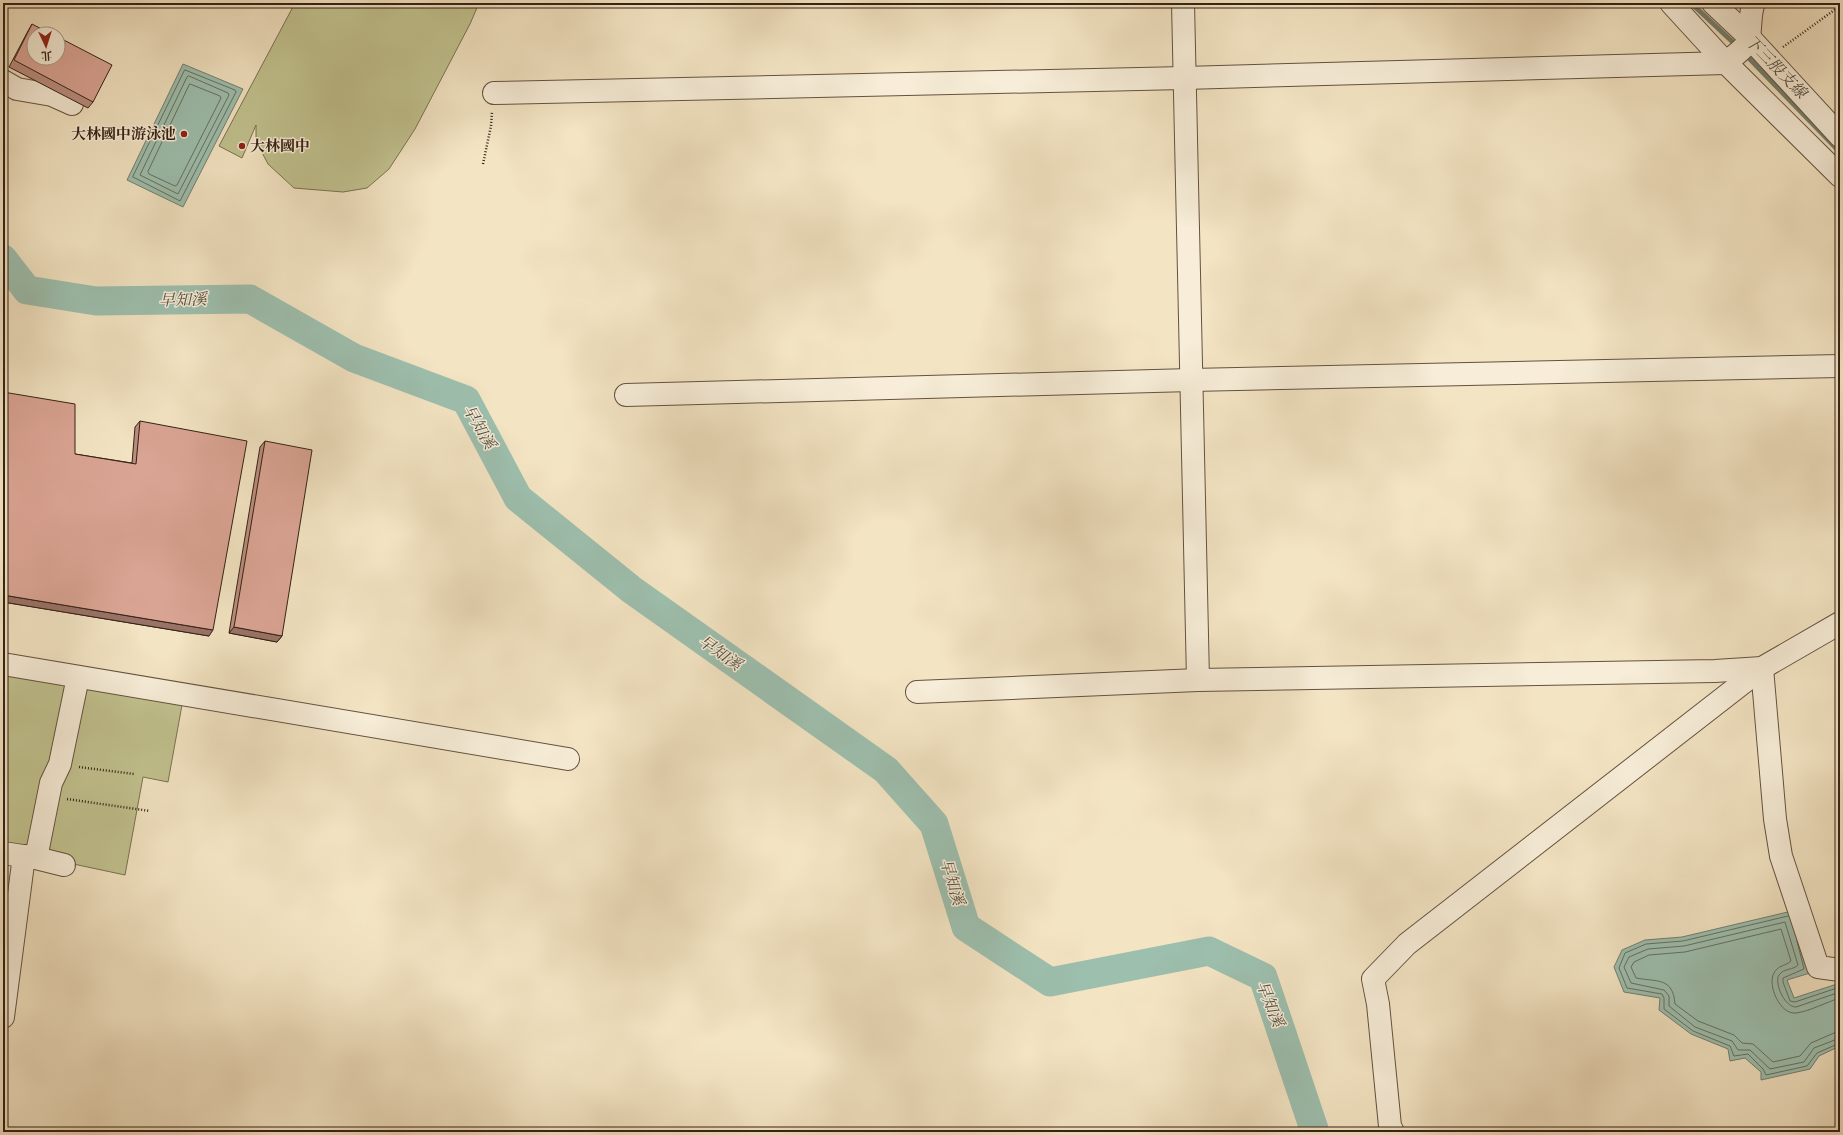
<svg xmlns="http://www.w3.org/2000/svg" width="1843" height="1135" font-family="Alegreya,'Noto Serif TC',serif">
<rect width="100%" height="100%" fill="#f3e4c3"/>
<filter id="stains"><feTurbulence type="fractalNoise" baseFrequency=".005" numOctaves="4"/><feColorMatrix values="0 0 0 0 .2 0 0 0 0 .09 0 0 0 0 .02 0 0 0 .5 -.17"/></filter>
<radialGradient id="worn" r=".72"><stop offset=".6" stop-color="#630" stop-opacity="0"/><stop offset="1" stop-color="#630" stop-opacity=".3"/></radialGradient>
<g fill="#c1c28f" stroke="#7a7252">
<path d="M295,3h184l-9,21 -55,105 -26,40 -22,19 -24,4 -49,-4 -26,-24 -12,-23v-16l-14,33 -23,-12z"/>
<path d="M3,671l179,34 -14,77 -25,-5 -18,98 -122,-26z"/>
</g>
<g fill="#9dbfae" stroke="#738070">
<path d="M183,64l60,25 -60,118 -56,-27z"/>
<path d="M1792,911l18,62 -23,7 7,18 46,-15v63l-21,10 -9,13 -49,11v-8l-16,-14 -15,3 -2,-12 -37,-15 -32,-24 1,-12 -36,-6 -10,-25 8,-17 23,-10 37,-3z"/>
</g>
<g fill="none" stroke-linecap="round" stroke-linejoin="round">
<g stroke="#687061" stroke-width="1">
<path d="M185,70l50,20 1,2 -56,109 -47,-24z"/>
<path d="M189,76l39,17 1,2 -51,99 -38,-19 47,-98z"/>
<path d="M190,84l30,12 1,2 -44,87 -2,1 -26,-12 -1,-2z"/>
<path d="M1788,916l-105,25 -37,3 -21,9 -6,15 8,20 35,6 2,4v11l29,22 37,15 4,10 14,-2 15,15 3,6 41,-9 10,-13 23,-10"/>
<path d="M1797,941l7,28 -21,9v4l7,19 5,1 45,-15"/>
<path d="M1840,992l-44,15c-12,0 -22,-25 -17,-32 5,-7 15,-5 19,-10l-13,-43 -101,24 -36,3 -19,8 -5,10 7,16 33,7 5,6v10l26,21 37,14 6,9h12l20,19 34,-7 10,-14 26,-10"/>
<path d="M1840,998c-14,4 -29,13 -44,15 -16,2 -29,-28 -22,-40 4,-8 12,-7 17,-12l-10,-32 -96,23 -36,3 -15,7 -3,5 5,11c21,4 37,-1 39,26l23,17 36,14 8,8 11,1 20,18 27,-6 11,-13 23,-10 6,-1"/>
</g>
<g stroke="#738070" stroke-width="5">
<path d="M1691,3l46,43"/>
<path d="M1744,53l96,99"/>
</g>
<path stroke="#9dbfae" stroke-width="29" d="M3,259l24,31 69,11 154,-2 104,59 112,42 52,98 114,92 254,180 48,54 32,103 84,55 159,-31 54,26 52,155"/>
<g stroke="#645240" stroke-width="24">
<g id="minor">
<path d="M1183,3l15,677"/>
<path d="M1671,3l55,60 114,113"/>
<path d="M1713,3l35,33 92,100"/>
<path d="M3,81l14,8 35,6 20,9"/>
<path d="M494,93l690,-15 542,-15c6,-6 14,-11 19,-17 8,-12 3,-30 9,-43"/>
<path d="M626,395l565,-15 649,-14"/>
<path d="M3,664l565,95"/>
<path d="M1762,668l13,151 6,37 37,111 22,3"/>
<path d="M917,692l281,-12 517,-9 47,-3 78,-45"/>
<path d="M3,853l33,5 15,-75 9,-19 18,-87"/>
<path d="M36,858l28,7"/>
<path d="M3,1017l21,-161"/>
<path d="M1393,1132l-3,-6 -12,-122 -5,-25 34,-35 355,-276"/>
</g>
</g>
<g stroke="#342114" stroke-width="2.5" stroke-dasharray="1 2" stroke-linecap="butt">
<path d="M1783,47l57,-41"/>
<path d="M483,164l8,-38 1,-14"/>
<path d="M79,767l55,7"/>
<path d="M67,799l83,12"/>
</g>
<use href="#minor" stroke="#f7edd8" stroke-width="22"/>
</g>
<g fill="#bb8d7f" stroke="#342114">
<path d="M32,24l61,78 -5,6 -79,-41 19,-36z"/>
<path d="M3,392l72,62 57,9 3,-36 5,-6 69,215 -206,-34z"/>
<path d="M265,441l17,195 -5,6 -48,-9 31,-186z"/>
</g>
<g fill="#997368" stroke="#342114">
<path d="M3,595l210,35 -4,6 -206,-34z"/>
<path d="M234,627l48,9 -5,6 -48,-9z"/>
</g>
<g fill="#daa494" stroke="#342114">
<path d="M32,24l19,10h-17v24h24v-21l54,28 -19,37 -79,-42z"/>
<path d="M3,392l72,12v50l61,10 4,-43 107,20 -34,189 -210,-35z"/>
<path d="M265,441l47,9 -30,186 -48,-9z"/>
</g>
<g fill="#8f2418" stroke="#f7edd8" stroke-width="1.5">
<circle cx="184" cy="134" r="4"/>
<circle cx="242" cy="146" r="4"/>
</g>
<g text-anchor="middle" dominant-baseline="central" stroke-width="3" stroke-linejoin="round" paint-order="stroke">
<g font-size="15" font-weight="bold" fill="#342114" stroke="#f7edd8" text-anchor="end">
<text x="176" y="134">大林國中游泳池</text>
<text x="250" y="146" text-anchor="start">大林國中</text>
</g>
<g font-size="16" font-style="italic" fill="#545042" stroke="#f7edd8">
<text transform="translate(1776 67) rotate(46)">下三股支線</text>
<text transform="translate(183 300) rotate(-1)">早知溪</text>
<text transform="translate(479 427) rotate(60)">早知溪</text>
<text transform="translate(720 653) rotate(35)">早知溪</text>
<text transform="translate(952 882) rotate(73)">早知溪</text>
<text transform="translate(1270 1004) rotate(68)">早知溪</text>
</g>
</g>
<rect width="1843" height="1135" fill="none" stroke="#f3e4c3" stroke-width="16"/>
<rect x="4" y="4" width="1835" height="1127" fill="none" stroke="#342114" stroke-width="2"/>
<rect x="8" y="8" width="1827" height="1119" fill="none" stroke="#342114"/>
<g transform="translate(46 46) rotate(176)"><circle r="19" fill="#f7edd8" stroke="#a99b8a"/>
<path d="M0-3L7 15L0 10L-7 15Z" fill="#8f2418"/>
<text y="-6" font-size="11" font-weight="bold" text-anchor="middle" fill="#342114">北</text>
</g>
<rect width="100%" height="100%" filter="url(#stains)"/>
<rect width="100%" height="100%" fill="url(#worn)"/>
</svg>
